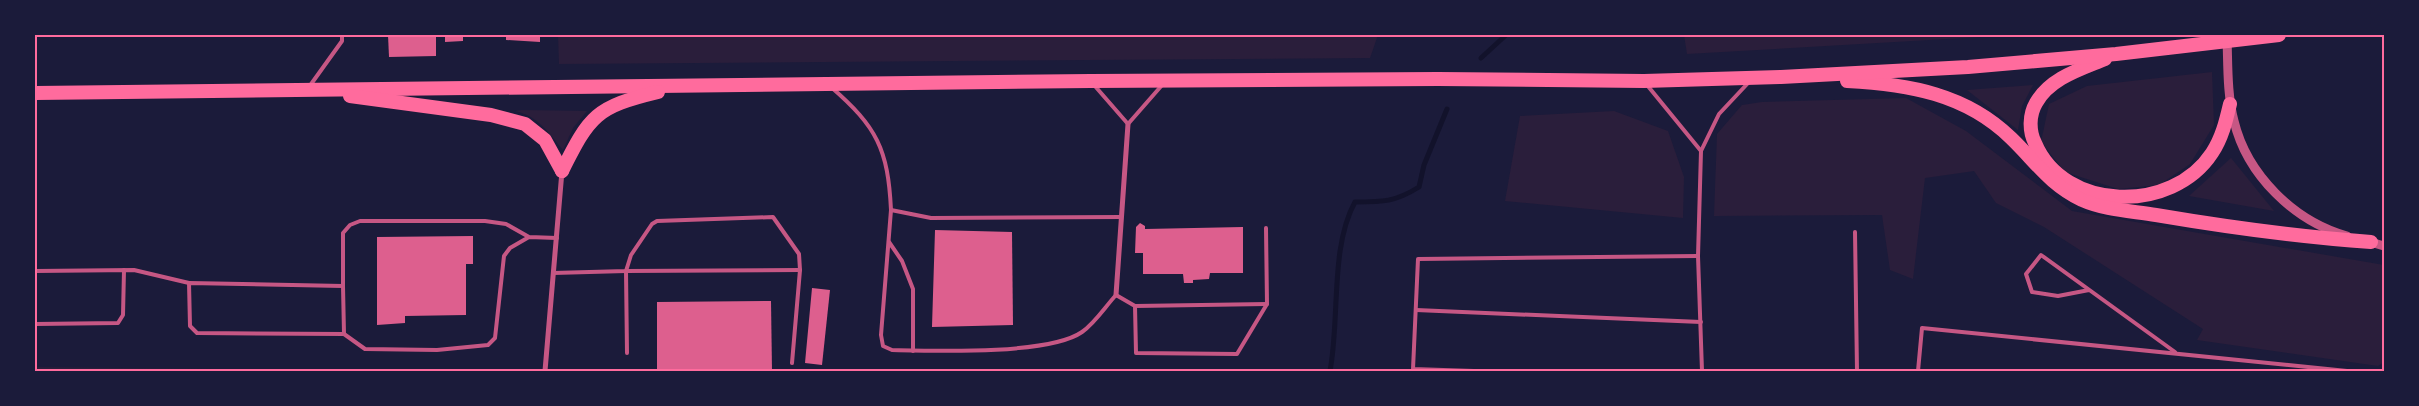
<svg xmlns="http://www.w3.org/2000/svg" width="2419" height="406" font-family="'IBM Plex Sans',sans-serif">
<rect width="100%" height="100%" fill="#1b1b3a"/>
<g fill="#2a1e3b">
<path d="M558,35h820l-8,23 -811,6z"/>
<path d="M1684,35h332l-329,19z"/>
<path d="M2212,72l2,53 -24,39 -31,21 -41,4 -53,-17 -24,-30 8,-38 38,-18z"/>
<path d="M2033,85l-11,21 -4,24 -51,-40z"/>
<path d="M1906,98l60,33 106,80 312,54v97l-6,4 -181,-26 6,-11 -159,-102 -48,-24 -22,-32 -49,7 -12,101 -23,-9 -8,-55 -168,1 3,-82 25,-29 20,-3z"/>
<path d="M515,111l7,-1 65,1 -14,17 -10,22c-14,-17 -25,-34 -48,-39z"/>
<path d="M1614,111l54,20 16,46 -1,41 -178,-17 15,-85z"/>
<path d="M2231,158l43,53 -85,-15z"/>
<path d="M35,367l357,4h-357z"/>
</g>
<g fill="none" stroke-linecap="round" stroke-linejoin="round">
<g stroke="#12122b" stroke-width="5">
<path d="M1481,58l25,-23"/>
<path d="M1330,371c10,-52 0,-124 25,-169 28,0 40,0 64,-15l5,-22 23,-56"/>
</g>
</g>
<g fill="#dd5f8e">
<path d="M388,35h48v21l-47,1z"/>
<path d="M445,35h18v6l-18,1z"/>
<path d="M506,35h34v7l-34,-2z"/>
<path d="M1140,223l5,3v3l98,-2v46h-33l-1,6 -16,1v3h-9l-1,-9h-40v-21h-8l1,-26z"/>
<path d="M935,230l77,2 1,93 -81,2z"/>
<path d="M473,236v28h-7v51l-61,1v7l-28,2v-88z"/>
<path d="M812,288l18,2 -8,75 -17,-2z"/>
<path d="M771,301l1,70h-115v-69z"/>
</g>
<g fill="none" stroke-linecap="round" stroke-linejoin="round">
<g stroke="#c65784" stroke-width="4">
<path d="M1094,85l34,39 35,-40"/>
<path d="M1647,85l54,66"/>
<path d="M309,87l33,-46v-6"/>
<path d="M831,87c46,40 57,62 60,123"/>
<path d="M1121,217l-190,1 -40,-8 -10,125 2,11 9,4c43,1 157,5 190,-18 13,-9 23,-25 34,-37l19,11 1,47 101,1 30,-50 -1,-76"/>
<path d="M1855,232l2,139"/>
<path d="M529,237l-19,11 -6,8 -9,82 -7,7 -51,5 -72,-1 -21,-15 -147,-1 -7,-7 -1,-43 154,3v-53l7,-8 10,-4h125l21,3 23,13 28,1"/>
<path d="M889,242l13,19 11,28v62"/>
<path d="M35,271l99,-1 55,13"/>
<path d="M553,273l73,-2 5,-16 21,-31 5,-3 116,-4 26,37 1,16 -8,93"/>
<path d="M343,286l1,48"/>
<path d="M2089,290l-31,6 -26,-4 -6,-18 15,-19 134,97"/>
<path d="M1135,306l132,-2"/>
<path d="M1416,310l285,12"/>
<path d="M35,324l83,-1 5,-8 1,-45"/>
<path d="M627,353l-1,-82 174,-1"/>
<path d="M1474,371l-61,-2 5,-110 280,-3"/>
<path d="M1702,371l-4,-115 3,-105 18,-37 30,-32"/>
<path d="M1918,371l4,-43 425,43"/>
</g>
<g stroke="#c65784" stroke-width="5">
<path d="M1116,295l12,-171"/>
<path d="M545,371l17,-200"/>
</g>
<g stroke="#c65784" stroke-width="9">
<path d="M2227,38c1,27 0,56 7,83 13,54 60,100 113,115"/>
<path d="M2367,241l17,5"/>
</g>
<g stroke="#ff6b9d" stroke-width="14">
<path d="M2105,59c-24,10 -55,19 -69,44 -7,12 -7,28 -1,40 29,69 137,71 177,10 10,-15 14,-32 18,-49"/>
<path d="M1847,81c61,3 119,13 164,57 25,24 38,46 71,62 22,10 50,11 74,15 71,12 143,22 215,27"/>
<path d="M35,93l1056,-12 347,-2 206,2 137,-4 187,-10 148,-13 163,-19"/>
<path d="M350,96l141,19 34,9 20,16 17,31"/>
<path d="M562,171c28,-56 34,-64 96,-79"/>
</g>
</g>
<rect width="2419" height="406" fill="none" stroke="#1b1b3a" stroke-width="72"/>
<rect x="36" y="36" width="2347" height="334" fill="none" stroke="#ff6b9d" stroke-width="2"/>
</svg>
